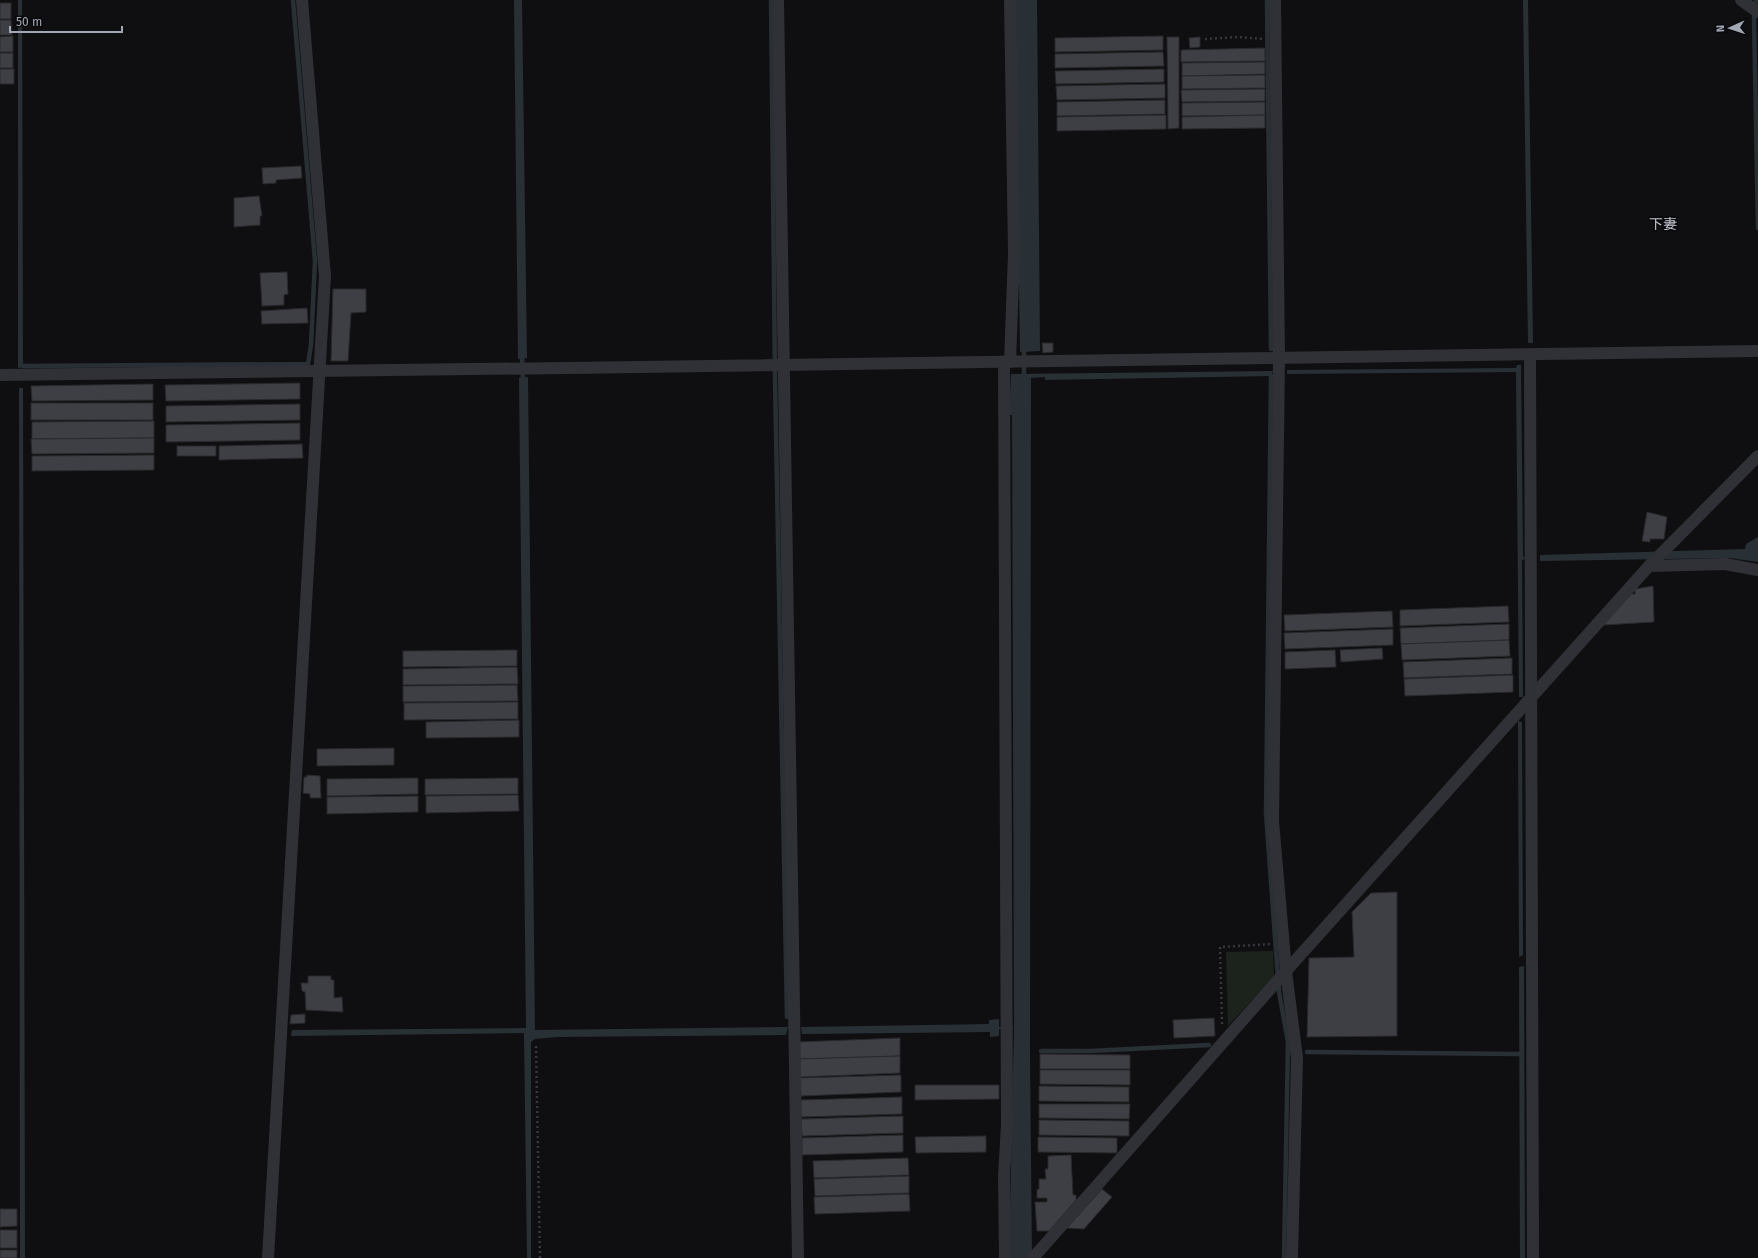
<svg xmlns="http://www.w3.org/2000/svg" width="1758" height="1258" font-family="'Fira Sans','Noto Sans JP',sans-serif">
<rect width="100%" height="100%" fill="#0f0f11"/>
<path fill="#1c231c" d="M1273,951l1,25 -46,50 -2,-74z"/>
<g fill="#283036">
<path d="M18,0h4l1,367 -5,1z"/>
<path d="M514,0h8l5,358 -9,1z"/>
<path d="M1015,0h22l3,351 -20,1z"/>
<path d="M1523,0h5l5,343h-5z"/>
<path d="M1517,365h4l2,191 2,3 -3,1 1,137h-4l-3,-325 -229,2v-4l229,-2z"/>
<path d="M1273,371l-2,5 -226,4v-3l-14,1 -1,677 2,203h-23l5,-230 -2,-613h-3l2,-41z"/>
<path d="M528,377l7,653 253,-3 -2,8 -229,2 -22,2 -4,3v216h-4l-3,-225 -233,3 1,-6 234,-2 -7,-650z"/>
<path d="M19,388h4l2,870h-5z"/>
<path d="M1758,537v25l-28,-4 -190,3v-6l205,-6 1,-5z"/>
<path d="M1518,721l4,1 1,233 -4,2z"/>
<path d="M1524,966l1,292h-5l-1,-291z"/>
<path d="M999,1019v8l14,-1v4l-14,-1v7l-9,1v-5l-188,2 -1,-7 188,-3v-4z"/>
</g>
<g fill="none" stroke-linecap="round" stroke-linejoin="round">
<g stroke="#283036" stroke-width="4.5">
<path d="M771,0l4,378 12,639"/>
<path d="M1267,0l4,349"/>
<path d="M1756,0l-2,18 4,210"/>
<path d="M522,354l1,28"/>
<path d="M23,366l285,-2 3,-19 4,-84 -22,-261"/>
<path d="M1271,376l-5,437 13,179 9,50 -4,216"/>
<path d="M1024,380v-32"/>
<path d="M1041,1051h49l119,-6"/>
<path d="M1307,1052l212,2"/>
</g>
</g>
<g fill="#3e3f44" stroke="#29292d">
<rect x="0" y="3" width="11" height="16"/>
<path d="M0,20h11l1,15h-12z"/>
<path d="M13,36v16h-13v-15z"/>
<path d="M1163,36v14l-108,2v-14z"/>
<path d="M1167,37h12v91l-11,1z"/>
<path d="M1200,37v10l-10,1 -1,-10z"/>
<path d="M1265,48v13l-84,1v-12z"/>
<path d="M1163,52l1,14 -109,2v-14z"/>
<rect x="0" y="53" width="13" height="15"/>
<path d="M1265,62v12l-83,2v-13z"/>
<rect x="0" y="69" width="14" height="15"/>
<path d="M1164,69v13l-108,2 -1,-13z"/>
<path d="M1265,75v13l-83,1v-13z"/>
<path d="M1165,84v14l-108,2 -1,-14z"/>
<path d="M1265,89v12l-83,1 -1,-12z"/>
<path d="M1165,100v14l-108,2v-14z"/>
<path d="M1265,102v13l-83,1v-13z"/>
<path d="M1166,115v14l-109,2v-14z"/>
<path d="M1265,115v13l-83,1v-12z"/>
<path d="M301,166l1,12 -26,2v3l-13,1 -1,-16z"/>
<path d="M259,196l3,20h-2v9l-26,2v-29z"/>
<path d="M287,272l1,22 -4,1v10l-22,1 -2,-33z"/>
<path d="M333,289h33v23l-15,1 -3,48h-17z"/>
<path d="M307,308l1,15 -46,1 -1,-13z"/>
<path d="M1042,343h11v9l-10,1z"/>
<path d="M300,383v16l-134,2 -1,-16z"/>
<path d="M153,384v16l-121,1 -1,-15z"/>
<rect x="31" y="403" width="122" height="17"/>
<path d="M300,404v16l-134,2v-16z"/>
<path d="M154,421v17l-122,1v-17z"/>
<path d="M300,423v17l-134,2v-17z"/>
<path d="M154,438v15l-122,1 -1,-15z"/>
<path d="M302,444l1,14 -84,2v-14z"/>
<rect x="177" y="446" width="39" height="10"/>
<path d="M154,455v15l-122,1v-15z"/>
<path d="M1647,512l20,5 -3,22h-14v3l-8,-1z"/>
<path d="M1653,586l1,36 -51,3 28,-31h4v-5z"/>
<path d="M1508,606l1,16 -109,4v-16z"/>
<path d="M1392,611l1,16 -108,4 -1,-16z"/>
<path d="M1509,624v16l-108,4 -1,-16z"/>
<path d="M1393,629v16l-108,4 -1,-16z"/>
<path d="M1509,640l1,16 -108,4 -1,-16z"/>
<path d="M1382,648l1,11 -42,3 -1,-12z"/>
<path d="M517,650v16l-114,1v-16z"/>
<path d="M1335,650l1,17 -51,2v-17z"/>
<path d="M1512,658v16l-108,4 -1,-16z"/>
<path d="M517,667l1,17 -115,1v-16z"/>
<path d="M1513,675v17l-108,4 -1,-17z"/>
<path d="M517,685l1,16 -115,1v-16z"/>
<path d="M518,702v17l-114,1v-17z"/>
<path d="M519,720v17l-93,1v-16z"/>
<path d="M394,748v17l-77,1v-17z"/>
<path d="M307,775l13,1 1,22h-11v-4l-7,-1 1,-16h3z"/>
<path d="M418,778v16l-91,2v-17z"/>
<path d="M518,778v16l-93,1v-16z"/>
<path d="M518,795l1,16 -93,2v-17z"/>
<path d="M418,796v16l-91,2v-17z"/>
<path d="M1397,892v144l-90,1 2,-79 45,-1 -2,-45 19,-19z"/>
<path d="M308,976h23v4h3v18l8,-1 1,15 -37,-2 -1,-18 -3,-1 -1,-8h7z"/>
<path d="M305,1014v9l-15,1 1,-9z"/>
<path d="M1214,1018l1,18 -41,2 -1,-18z"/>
<path d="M900,1038v18l-101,3 -1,-17z"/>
<path d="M1040,1054l90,1v14h-90z"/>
<path d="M900,1056v17l-101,4 -1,-18z"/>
<path d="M1040,1070h90v15l-90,-1z"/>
<path d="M901,1075v17l-101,4 -1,-18z"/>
<path d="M915,1085h84v14l-84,1z"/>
<path d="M1039,1086l90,1v15l-90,-1z"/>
<path d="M902,1097v17l-101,3v-17z"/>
<path d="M1039,1104h91l-1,15 -90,-1z"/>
<path d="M903,1116v17l-101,3 -1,-17z"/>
<path d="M1039,1120l90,1v15l-90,-1z"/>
<path d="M903,1135v17l-101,3v-17z"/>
<path d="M986,1136v16l-70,1 -1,-16z"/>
<path d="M1038,1137l79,1v15l-79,-1z"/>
<path d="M1071,1155l2,40h3v5l-27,31h-12l-2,-29h12v-4h-10v-8l2,-1v-10h7l-1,-10h3v-13z"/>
<path d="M908,1158l1,17 -95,3 -1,-17z"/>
<path d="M909,1176v17l-94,3 -1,-17z"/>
<path d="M1102,1189l10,8 -28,32 -17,-1z"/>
<path d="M909,1194l1,17 -95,3 -1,-17z"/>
<path d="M0,1209h17v17l-17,1z"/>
<rect x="0" y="1230" width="17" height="18"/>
<rect x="0" y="1250" width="17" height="8"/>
</g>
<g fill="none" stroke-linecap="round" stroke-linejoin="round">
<g stroke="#36383d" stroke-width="2.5" stroke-dasharray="2 3" stroke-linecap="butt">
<path d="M1205,39l33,-2 26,2"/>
<path d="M1222,1024l-2,-77 52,-3"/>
<path d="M536,1046l4,212"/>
</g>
<g stroke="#303136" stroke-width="12">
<path d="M778,0l20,1258"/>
<path d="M1010,0l4,253 -4,109"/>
<path d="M1275,0l4,360 -6,461 13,150 11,87 -5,200"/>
<path d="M1741,0l17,12"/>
<path d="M1530,355l3,903"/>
<path d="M1004,362l3,763 -3,51 1,82"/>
<path d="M0,375c586,-8 1172,-13 1758,-24"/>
<path d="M1649,566l76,-2 33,6"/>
<path d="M268,1258l57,-982 -23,-276"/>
<path d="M1033,1258l253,-287 363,-405 109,-110"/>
</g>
</g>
<g text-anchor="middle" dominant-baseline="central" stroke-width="3.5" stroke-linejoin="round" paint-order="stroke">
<g font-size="14" fill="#c1c5ce" stroke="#0a0a0c">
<text x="1663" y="224">下妻</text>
</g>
</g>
<g transform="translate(1730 28) rotate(267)" stroke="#0a0a0c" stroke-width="3" paint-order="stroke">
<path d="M0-3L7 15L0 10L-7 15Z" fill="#a0a6b2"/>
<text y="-6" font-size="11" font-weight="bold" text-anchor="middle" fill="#a0a6b2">N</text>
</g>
<path d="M10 26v6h112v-6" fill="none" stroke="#a0a6b2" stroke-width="2"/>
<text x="16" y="26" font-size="12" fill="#a0a6b2" stroke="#0a0a0c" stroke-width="3" paint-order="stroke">50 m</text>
</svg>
